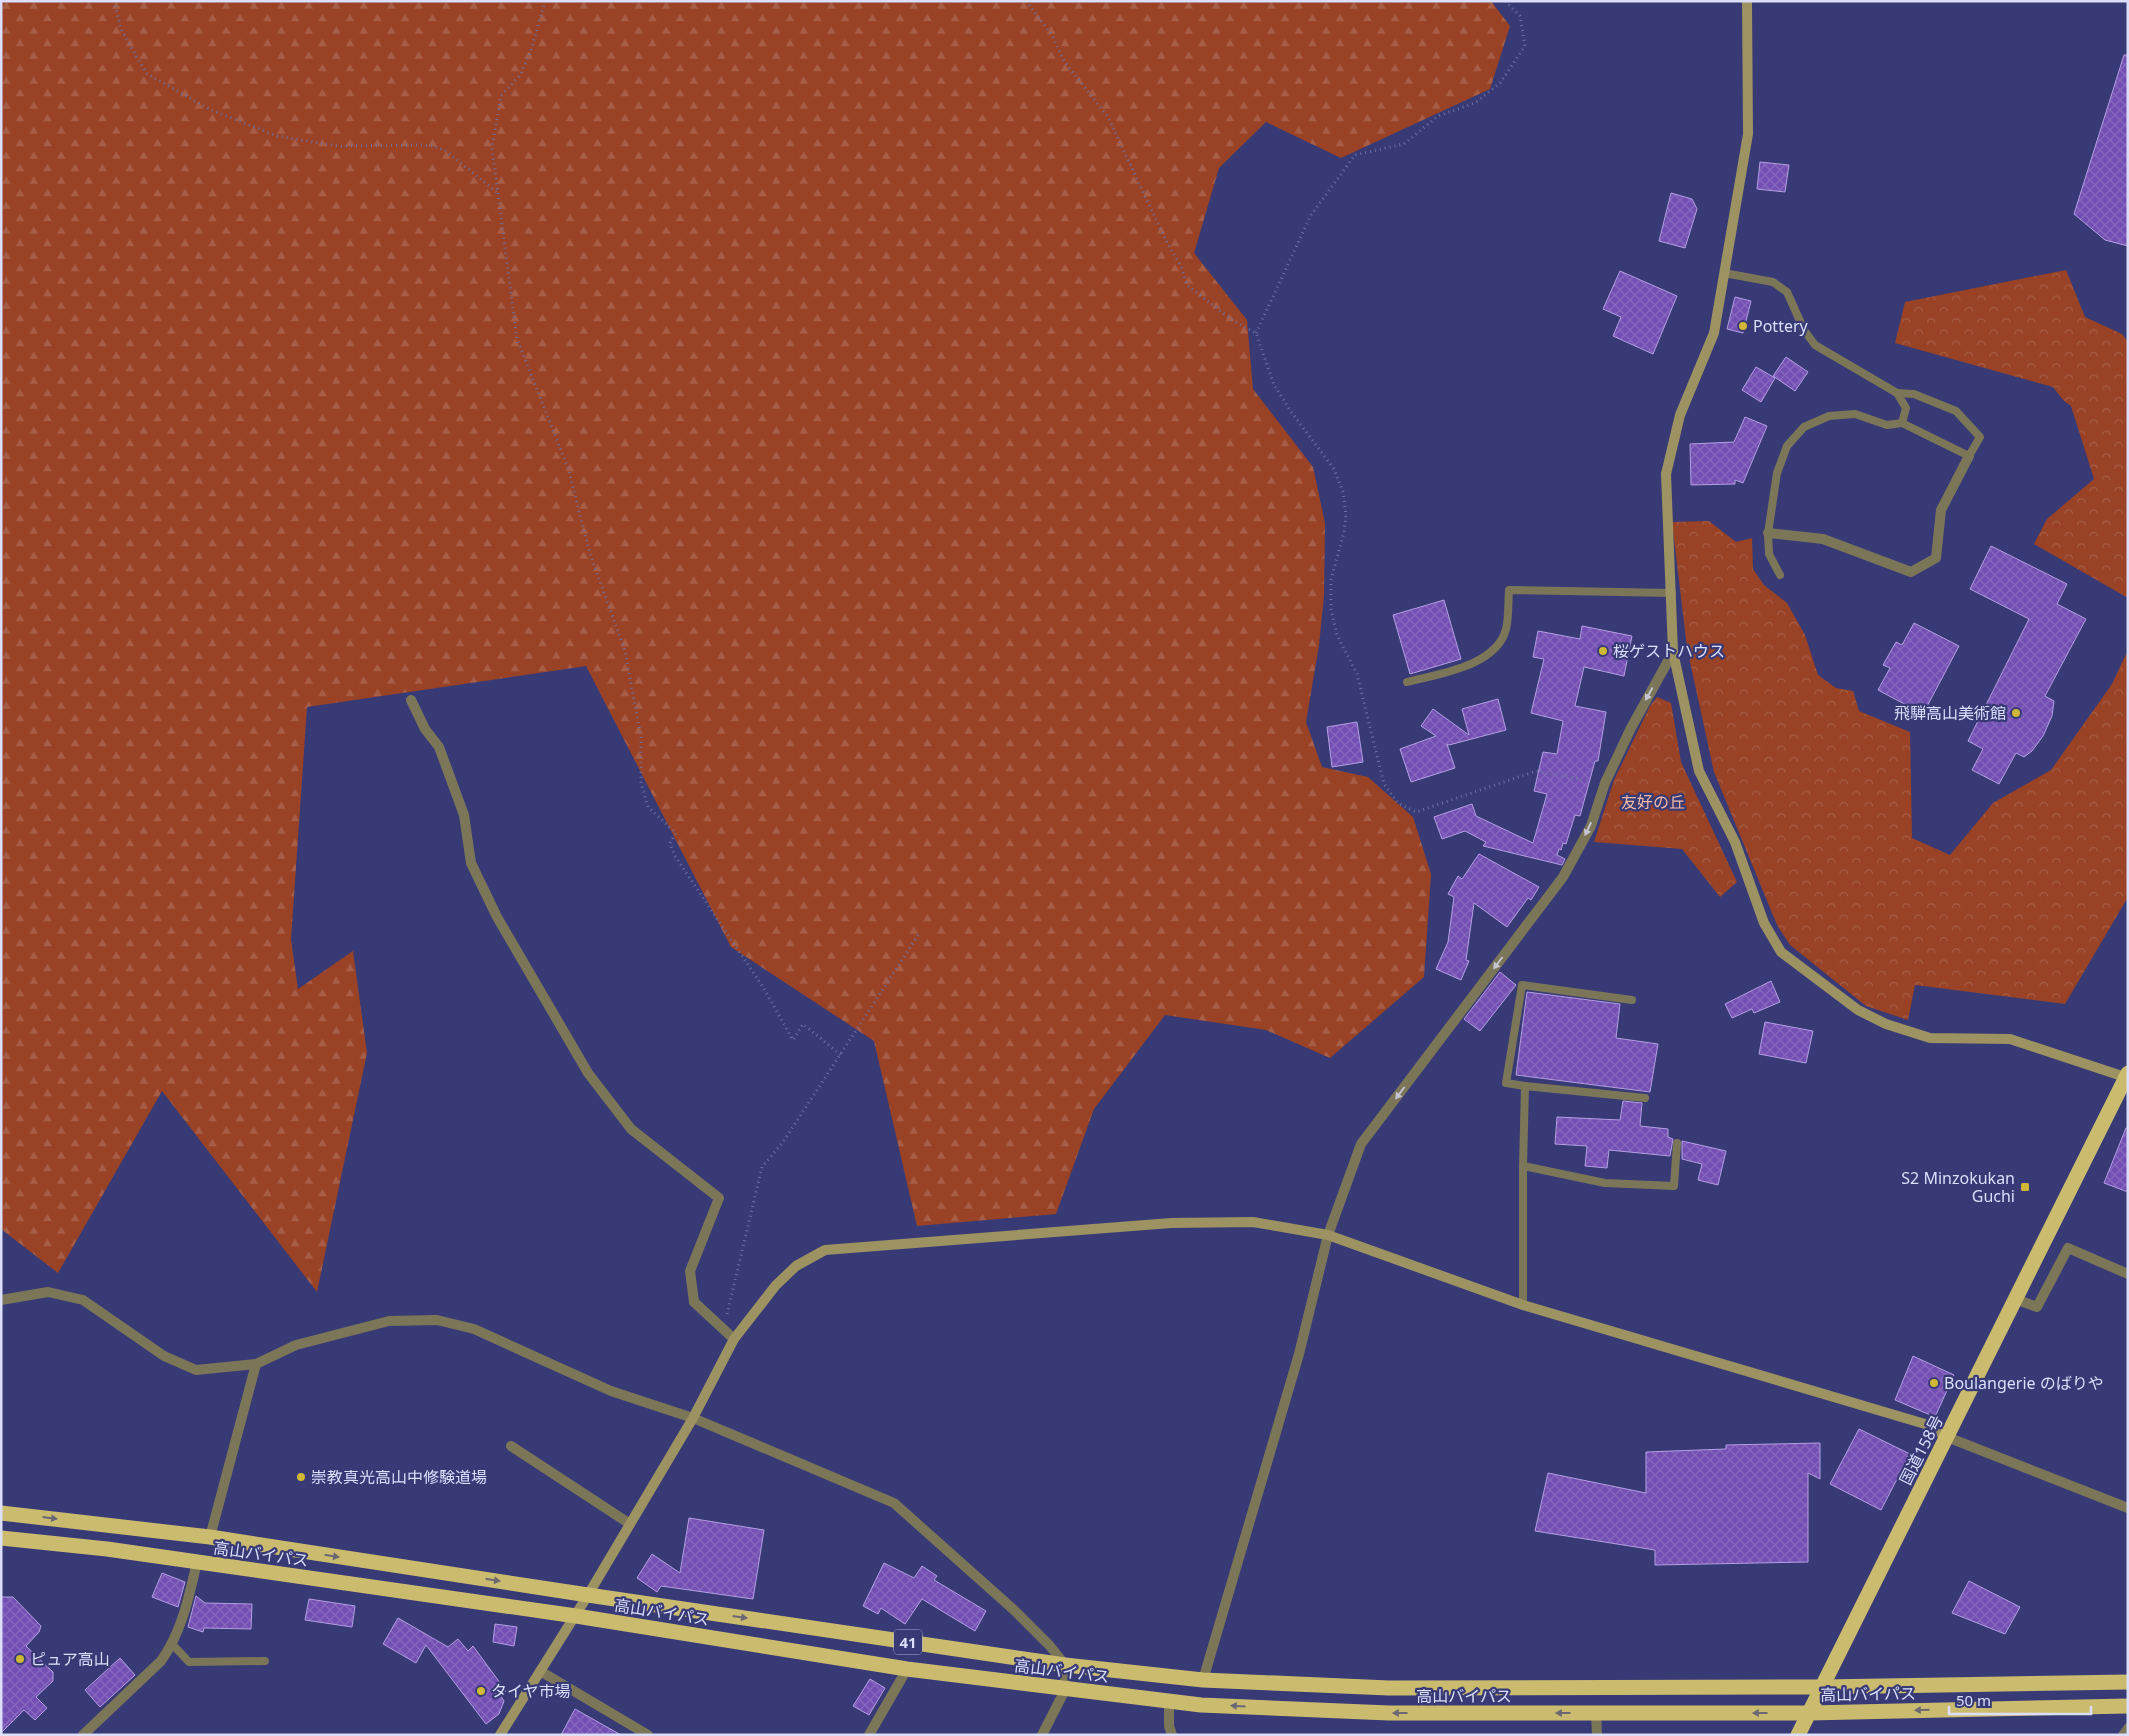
<svg xmlns="http://www.w3.org/2000/svg" width="2129" height="1736" font-family="'Noto Sans','Noto Sans JP',sans-serif">
<defs>
<pattern id="forest-firs" width="22" height="20" patternUnits="userSpaceOnUse" patternTransform="scale(1.25)"><rect width="22" height="20" fill="#994226"/><path d="M5 1l3.5 6h-7zM16 11l3.5 6h-7z" fill="#a75d46"/></pattern>
<pattern id="park-crowns" width="20" height="18" patternUnits="userSpaceOnUse" patternTransform="scale(1.25)"><rect width="20" height="18" fill="#994226"/><path d="M2 6a3 3 0 1 1 6 0M12 15a3 3 0 1 1 6 0" fill="none" stroke="#a75d46"/></pattern>
<pattern id="building-cross-hatch" width="8" height="8" patternUnits="userSpaceOnUse" patternTransform="scale(1.25)"><rect width="8" height="8" fill="#744fb3"/><path d="M0 0l8 8M0 8l8-8" fill="none" stroke="#8768be"/></pattern>
</defs>
<rect width="100%" height="100%" fill="#373a75"/>
<path fill="url(#forest-firs)" d="M1,1h1490l19,25 -20,63 -149,69 -75,-36 -47,46 -25,85 53,67 6,69 60,78 12,56 -1,73 -5,49 -13,77 16,45 46,10 45,40 18,57 -7,103 -94,81 -64,-28 -101,-15 -71,94 -38,105 -139,12 -43,-185 -143,-94 -145,-281 -279,41 -16,233 7,49 55,-38 14,102 -50,239 -155,-201 -104,182 -57,-44z"/>
<g fill="url(#park-crowns)">
<path d="M2066,270l19,47 37,17 6,8v256l-94,-54 13,-25 47,-40 -23,-73 -8,-6 -10,-13 -158,-44 10,-41z"/>
<path d="M1709,521l27,21 16,-4 1,31 11,16 23,18 18,32 13,40 18,13 17,3 6,20 51,21 2,106 38,17 43,-52 58,-33 61,-86 16,-34v247l-63,107 -150,-19 -7,35 -42,-14 -76,-61 -13,-20 -63,-153 -27,-124 -15,-126z"/>
<path d="M1657,697l14,6 10,59 56,120 -17,15 -38,-48 -88,-7 20,-62 36,-74z"/>
</g>
<g fill="url(#building-cross-hatch)" stroke="#b49fe3">
<path d="M2124,55h4v191l-23,-6 -31,-26z"/>
<path d="M1760,162l29,3 -4,27 -28,-3z"/>
<path d="M1671,193l21,6 5,10 -12,39 -26,-7z"/>
<path d="M1620,271l57,25 -24,58 -40,-18 8,-19 -18,-8z"/>
<path d="M1735,297l16,4 -8,32 -16,-4z"/>
<path d="M1786,357l22,15 -13,19 -22,-15z"/>
<path d="M1756,367l19,11 -14,24 -19,-12z"/>
<path d="M1745,417l22,9 -24,57 -8,-3v4l-44,1 -1,-41 44,-2z"/>
<path d="M1991,546l76,38 -10,20 29,15 -41,77 9,5 -2,15 -9,20 -11,15 -8,6 -8,-4 -17,31 -27,-14 11,-21 -15,-8 61,-122 -59,-30z"/>
<path d="M1444,600l17,59 -51,15 -17,-59z"/>
<path d="M1914,623l45,23 -36,68 -45,-24 12,-22 -7,-3 13,-23 6,3z"/>
<path d="M1582,626l50,10 -8,40 -40,-9 -9,39 31,6 -8,49h-3l-15,55 -5,-1 -9,29 -3,-1 -2,7 -2,-1 -2,6 8,4 -3,6 -79,-19 3,-4 -21,-11 -23,8 -8,-22 38,-13 4,12 57,27 14,-49 -13,-3 9,-39 14,2 6,-33 -32,-8 13,-54 -11,-2 5,-26 42,8z"/>
<path d="M1498,699l8,31 -57,15 -2,-1 8,24 -44,14 -11,-33 36,-13 -15,-10 12,-17 36,26 -7,-26z"/>
<path d="M1357,722l6,40 -31,5 -5,-40z"/>
<path d="M1479,854l60,33 -8,13 -3,-2 -21,29 -33,-24 -8,57 3,1 -8,19 -25,-11 12,-27 6,-45 -6,-3 10,-18 4,3z"/>
<path d="M1500,972l16,13 -36,46 -16,-12z"/>
<path d="M1771,981l9,21 -26,11 -2,-4 -20,9 -7,-14z"/>
<path d="M1527,992l93,12 -4,34 42,6 -8,48 -134,-17z"/>
<path d="M1765,1022l48,9 -7,32 -47,-9z"/>
<path d="M1623,1101l19,2 -2,23 28,3v8l5,2 -3,17 -61,-6 -2,18 -22,-2 2,-20 -32,-2 2,-27 63,3z"/>
<path d="M2126,1128h2v64l-24,-9z"/>
<path d="M1682,1141l44,10 -8,34 -20,-5 4,-16 -20,-5z"/>
<path d="M1913,1356l41,19 -19,42 -40,-17z"/>
<path d="M1859,1429l51,25 -29,56 -51,-26z"/>
<path d="M1820,1443v36l-12,-6v89l-153,3v-15l-120,-19 13,-58 98,20v-41l80,-3v-4z"/>
<path d="M689,1518l75,12 -11,69 -92,-13 -4,6 -20,-14 15,-24 28,19z"/>
<path d="M884,1563l30,15 8,-12 15,10 -3,4 52,31 -11,20 -53,-32 -17,25 -24,-16 -3,6 -15,-8z"/>
<path d="M162,1573l23,9 -7,25 -26,-10z"/>
<path d="M1969,1581l51,26 -15,27 -53,-21z"/>
<path d="M196,1596l9,7 47,1 -1,25 -47,-1 -1,4 -15,-5z"/>
<path d="M1,1597h12l28,29 -2,6 -13,14 27,26v9l-17,16 11,11 -12,12 -11,-10 -23,23z"/>
<path d="M309,1599l46,7 -3,21 -47,-7z"/>
<path d="M398,1618l50,29 10,-8 10,12 5,-5 33,45 -6,4 4,6 -5,13 -13,10 -60,-79 -10,18 -33,-19z"/>
<path d="M495,1624l22,3 -3,19 -21,-4z"/>
<path d="M120,1658l15,17 -35,32 -15,-17z"/>
<path d="M870,1679l15,9 -16,27 -16,-9z"/>
<path d="M575,1709l46,26h-60z"/>
</g>
<g fill="none" stroke-linecap="round" stroke-linejoin="round">
<g stroke="#6d71a2" stroke-width="3" stroke-dasharray="1 4" stroke-linecap="butt">
<path d="M114,1l7,28 25,44 63,36 68,27 61,10 79,-1 17,1 12,5 53,43"/>
<path d="M545,1l-14,49 -10,24 -20,22 -9,52 25,191 51,129 22,86 35,97 16,86v46l7,24 28,26 -6,10 5,13 88,131 30,53 10,-16 38,31"/>
<path d="M1026,1l26,34 12,26 44,56 57,122 16,27 6,19 45,35 24,13 18,52 18,28 42,56 9,23 3,23 -2,17 -13,48v29l6,26 20,39 27,110 14,19 18,9 120,-41 55,10"/>
<path d="M1256,333l55,-118 44,-60 49,-11 34,-28 37,-13 25,-20 25,-37 -5,-30 -15,-15"/>
<path d="M727,1314l35,-147 21,-25 136,-208"/>
</g>
<g stroke="#7c7658" stroke-width="8">
<path d="M1724,273l49,9 14,10 17,38 11,15 82,48 9,15 -4,15 -15,2 -32,-11 -26,2 -25,11 -17,19 -10,27 -9,60 1,21 11,21"/>
<path d="M1897,393l17,1 42,17 24,26 -11,19 -67,-33"/>
<path d="M1407,682c31,-8 90,-16 99,-53 3,-12 2,-26 3,-39l163,3"/>
<path d="M1525,1086l-19,-3 16,-98 110,15"/>
<path d="M1523,1166l82,17 69,3 3,-43"/>
<path d="M1523,1305v-139l2,-80 120,12"/>
<path d="M172,1644l17,18 76,-1"/>
<path d="M2122,1735l6,-8"/>
</g>
<g stroke="#7c7658" stroke-width="10">
<path d="M1768,533l55,6 88,33 25,-14 5,-48 28,-54"/>
<path d="M411,700l14,29 14,18 25,68 7,48 26,54 91,156 43,56 88,69 -29,73 4,31 40,37"/>
<path d="M2015,1299l22,8 31,-59 60,26"/>
<path d="M1,1300l47,-8 35,8 81,56 32,14 60,-6 40,-19 93,-24 48,-1 37,9 137,62 82,27 201,85 120,107 36,36 15,19v25l-23,45"/>
<path d="M1947,1437l181,71"/>
<path d="M511,1446l119,78"/>
<path d="M210,1537l46,-173"/>
<path d="M540,1671l108,64"/>
<path d="M1203,1680l96,-326 29,-119 33,-91 202,-267 28,-51 14,-43 26,-55 42,-76"/>
<path d="M1169,1702v24l3,9"/>
<path d="M1596,1713l1,22"/>
<path d="M83,1735l78,-74c21,-29 28,-65 36,-99"/>
<path d="M869,1735l38,-66"/>
</g>
<g stroke="#9c9262" stroke-width="10">
<path d="M1747,1l1,133 -34,199 -34,82 -14,59 7,178 26,119 36,71 29,81 17,29 77,58 28,14 44,14 80,1 115,38"/>
<path d="M500,1735l88,-140 105,-177 41,-79 42,-54 20,-19 29,-16 346,-27 82,-1 75,13 195,70 402,119 22,13"/>
</g>
<g stroke="#cbbb6f" stroke-width="15">
<path d="M1,1513l209,24 378,58 477,70 138,15 186,8 433,-1 306,-5"/>
<path d="M1,1538l106,11 469,67 331,53 294,36 188,8h420l319,-7"/>
<path d="M1798,1735l330,-662"/>
</g>
</g>
<defs><path id="oneway-solid" d="M-6-.8H1V-3.2L6.5 0L1 3.2V.8H-6Z" transform="scale(1.25)"/></defs>
<g fill="#c3c5d3">
<use href="#oneway-solid" transform="translate(1649 694) rotate(119)"/>
<use href="#oneway-solid" transform="translate(1588 829) rotate(115)"/>
<use href="#oneway-solid" transform="translate(1498 963) rotate(127)"/>
<use href="#oneway-solid" transform="translate(1400 1093) rotate(127)"/>
</g>
<g fill="#6b6773">
<use href="#oneway-solid" transform="translate(50 1518) rotate(7)"/>
<use href="#oneway-solid" transform="translate(332 1556) rotate(9)"/>
<use href="#oneway-solid" transform="translate(493 1580) rotate(9)"/>
<use href="#oneway-solid" transform="translate(740 1617) rotate(8)"/>
<use href="#oneway-solid" transform="translate(1238 1706) rotate(-177)"/>
<use href="#oneway-solid" transform="translate(1922 1710) rotate(179)"/>
<use href="#oneway-solid" transform="translate(1400 1713) rotate(180)"/>
<use href="#oneway-solid" transform="translate(1563 1713) rotate(180)"/>
<use href="#oneway-solid" transform="translate(1760 1713) rotate(180)"/>
</g>
<g fill="#d0b836" stroke="#373a75" stroke-width="2">
<circle cx="1743" cy="326" r="5"/>
<circle cx="1603" cy="651" r="5"/>
<circle cx="2016" cy="713" r="5"/>
<rect x="2020" y="1182" width="10" height="10" rx="2.5"/>
<circle cx="1934" cy="1383" r="5"/>
<circle cx="301" cy="1477" r="5"/>
<circle cx="20" cy="1659" r="5"/>
<circle cx="481" cy="1691" r="5"/>
</g>
<g text-anchor="middle" dominant-baseline="central" stroke-width="4.5" stroke-linejoin="round" paint-order="stroke">
<rect fill="#373a75" stroke="#aaaed4" stroke-width="1" x="894" y="1629.5" width="28" height="25" rx="4"/>
<g font-size="15" font-weight="bold" fill="#dbdffc">
<text x="908" y="1642">41</text>
</g>
<g font-size="16" fill="#dbdffc" stroke="#373a75" text-anchor="start">
<text x="1753" y="326">Pottery</text>
<text x="1613" y="651">桜ゲストハウス</text>
<text x="2006" y="713" text-anchor="end">飛騨高山美術館</text>
<text x="2015" y="1178" text-anchor="end">S2 Minzokukan<tspan x="2015" dy="18">Guchi</tspan></text>
<text x="1944" y="1383">Boulangerie のばりや</text>
<text x="311" y="1477">崇教真光高山中修験道場</text>
<text x="30" y="1659">ピュア高山</text>
<text x="491" y="1691">タイヤ市場</text>
</g>
<g font-size="16" fill="#f5baa7" stroke="#373a75">
<text x="1653" y="802">友好の丘</text>
</g>
<g font-size="16" fill="#dbdffc" stroke="#373a75">
<text transform="translate(1921 1450) rotate(-63)">国道158号</text>
<text transform="translate(261 1554) rotate(8)">高山バイパス</text>
<text transform="translate(662 1612) rotate(9)">高山バイパス</text>
<text transform="translate(1062 1671) rotate(7)">高山バイパス</text>
<text transform="translate(1868 1694) rotate(-1)">高山バイパス</text>
<text x="1464" y="1696">高山バイパス</text>
</g>
</g>
<rect width="2129" height="1736" fill="none" stroke="#dbdffc" stroke-width="5"/>
<path d="M1949 1706v8h142v-8" fill="none" stroke="#dbdffc" stroke-width="2.5"/>
<text x="1956" y="1706" font-size="15" fill="#dbdffc" stroke="#373a75" stroke-width="4" paint-order="stroke">50 m</text>
</svg>
